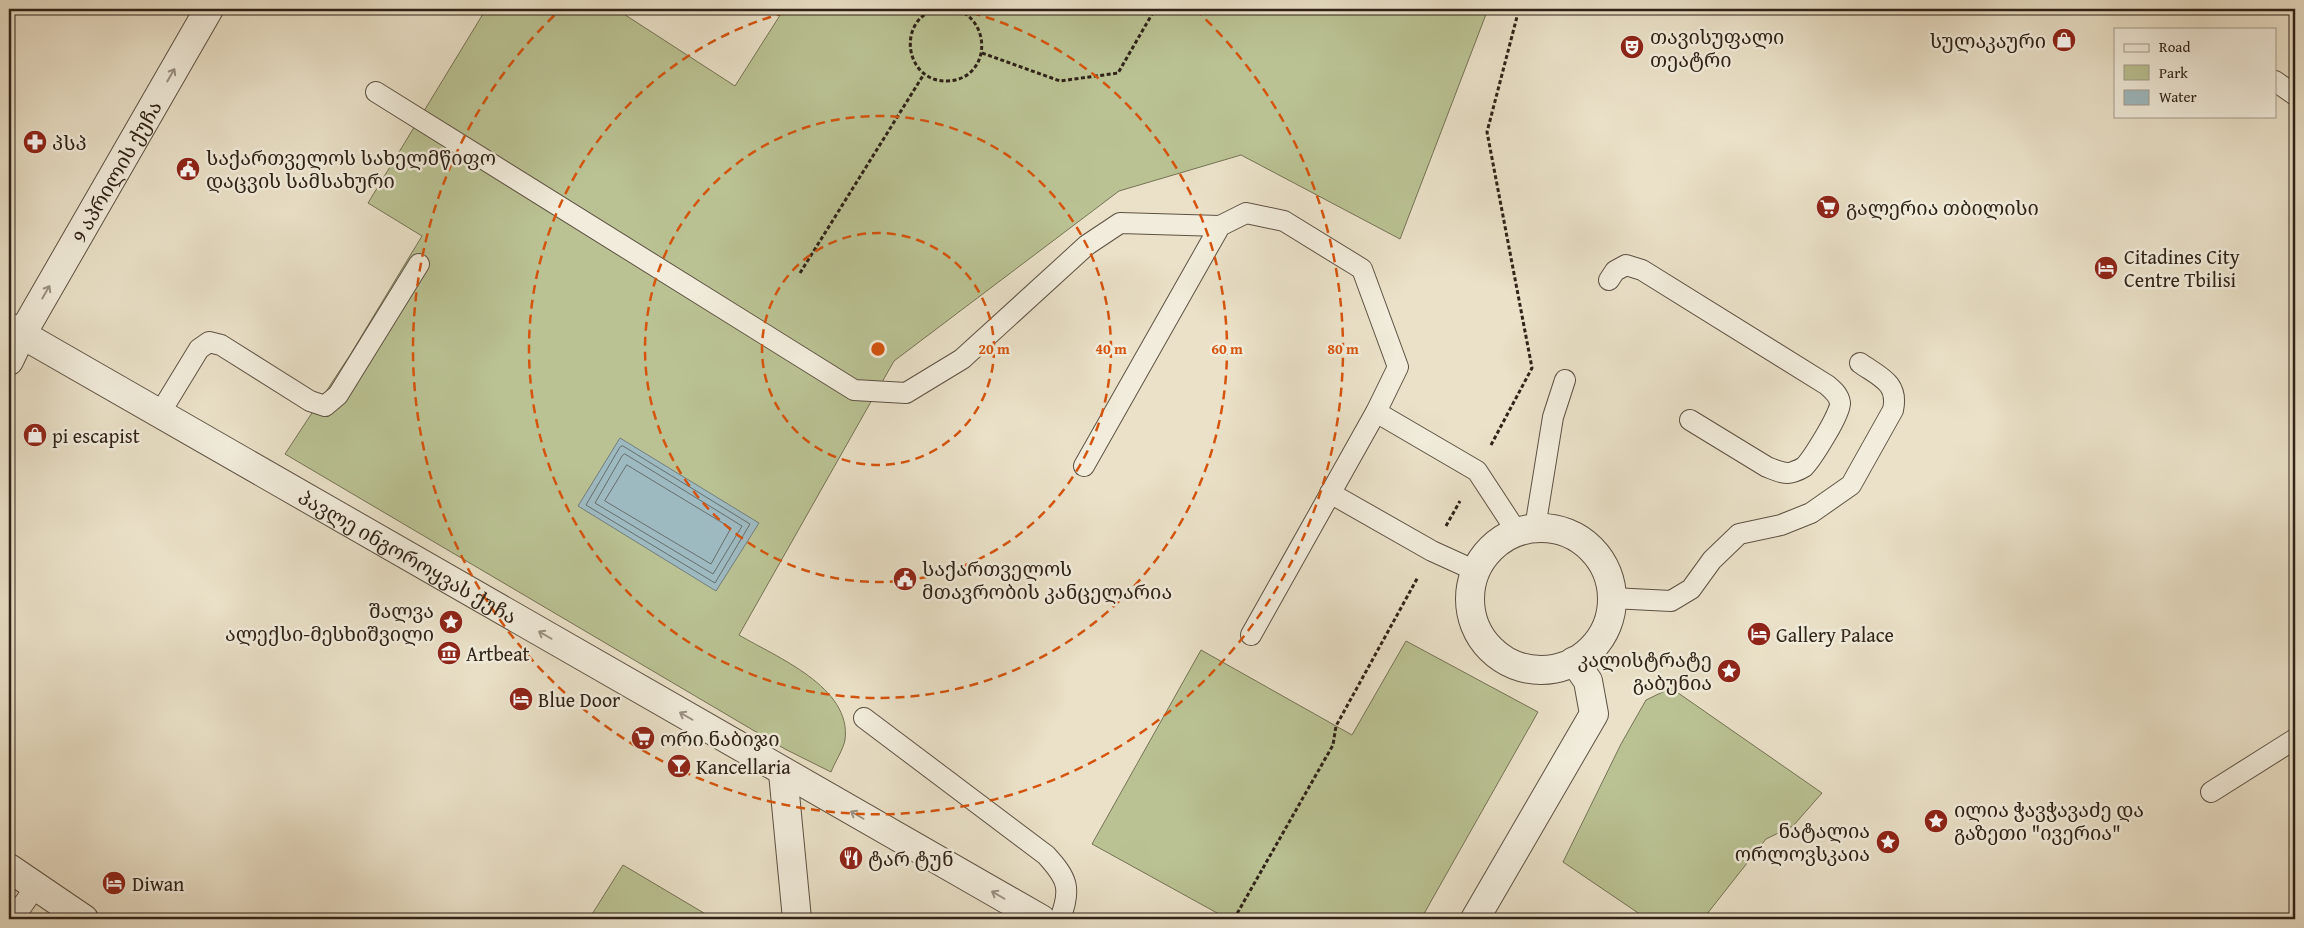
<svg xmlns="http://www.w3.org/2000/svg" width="2304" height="928" font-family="'Gentium Book Plus','Noto Serif Georgian',serif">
<rect width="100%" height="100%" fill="#eae1c8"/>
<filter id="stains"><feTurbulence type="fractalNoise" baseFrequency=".004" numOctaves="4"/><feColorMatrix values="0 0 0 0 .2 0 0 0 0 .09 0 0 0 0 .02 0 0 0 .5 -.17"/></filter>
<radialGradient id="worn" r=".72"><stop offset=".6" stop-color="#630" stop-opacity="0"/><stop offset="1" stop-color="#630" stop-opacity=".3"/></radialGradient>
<g fill="#bac293" stroke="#747255">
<path d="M486,9h130l119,77 49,-77h704l-88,230 -159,-84 -122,36 -225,170 -155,274c37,22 113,52 106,105 -2,10 -10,22 -14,32l-46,-23 -500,-295 65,-99 72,-119 -54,-33z"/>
<path d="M1406,641l132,71 -117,207h-193l-136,-75 109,-194 151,85z"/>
<path d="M1671,688l151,105 -29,33 -27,13 -63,80h-56l-84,-57 58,-118 25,-44z"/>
<path d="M623,865l91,54h-125z"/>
</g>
<path fill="#9ebac1" stroke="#727d7d" d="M620,438l139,85 -43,68 -138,-85z"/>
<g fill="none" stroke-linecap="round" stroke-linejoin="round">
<g stroke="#666e6c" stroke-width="1">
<path d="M623,446l127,78 -35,59 -129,-78 34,-58z"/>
<path d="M625,454l117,72 -29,48 -118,-71 27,-47z"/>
<path d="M627,465l104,63 -20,36 -106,-63z"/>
</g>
<g stroke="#5e5243" stroke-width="22">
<g id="lane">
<path d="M2275,81l20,14"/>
<path d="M376,92l478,298 52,3 56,-34 125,-114 33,-22 100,3"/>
<path d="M1609,280l6,-9 11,-6 16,5 185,115c6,5 12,10 13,18 1,10 -28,56 -36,64 -3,2 -8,4 -11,5 -8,3 -18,-2 -26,-5l-77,-47"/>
<path d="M1376,412l101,59 40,61"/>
<path d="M160,413l39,-64 10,-7 12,3 89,56 15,5 13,-11 81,-131"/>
<path d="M1084,466l136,-240 26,-13 38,8 78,48 36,98 -22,45 -125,223"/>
<path d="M1330,493l102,58 44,20"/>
<path d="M1535,528l18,-111 12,-37"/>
<path d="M1612,598l59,3 20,-12 21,-29 27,-26 42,-9 30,-12 40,-28 42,-75c6,-27 -13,-33 -33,-47"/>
<path d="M864,718l182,137c21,23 26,33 14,64"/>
<path d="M2211,792l84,-53"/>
<path d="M13,919l23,-33"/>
</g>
</g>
<g stroke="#5e5243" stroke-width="30">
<g id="street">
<path id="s1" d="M9,327l1032,592"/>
<path id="s2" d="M9,361l13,-27 187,-325"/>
<circle cx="1541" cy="599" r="71"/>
<path d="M783,773l14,146"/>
<path d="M9,868l75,51"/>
<path d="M1475,919l119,-205 -6,-33 -14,-20"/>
</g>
</g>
<g stroke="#2f2217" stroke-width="3" stroke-dasharray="4 2.5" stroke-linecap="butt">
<path d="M936,9c-40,12 -31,73 11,72 42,-1 47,-58 9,-72"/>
<path d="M982,53l78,28 58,-8 37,-64"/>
<path d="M800,273l124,-199"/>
<path d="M1491,445l41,-77 -45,-236 32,-123"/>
<path d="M1446,526l14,-25"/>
<path d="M1234,919l99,-174 3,-19 82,-149"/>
</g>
<use href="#lane" stroke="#f1ecdb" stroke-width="20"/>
<use href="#street" stroke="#f1ecdb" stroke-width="28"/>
</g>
<defs><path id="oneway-shaft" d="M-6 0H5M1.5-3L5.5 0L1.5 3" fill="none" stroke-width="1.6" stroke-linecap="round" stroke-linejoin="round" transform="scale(1.25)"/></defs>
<g stroke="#9a9183">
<use href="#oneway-shaft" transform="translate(171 75) rotate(-60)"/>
<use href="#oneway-shaft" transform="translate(46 292) rotate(-60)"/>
<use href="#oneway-shaft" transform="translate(545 635) rotate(-150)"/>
<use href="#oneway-shaft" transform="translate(686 716) rotate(-150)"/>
<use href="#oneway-shaft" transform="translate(857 815) rotate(-150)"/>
<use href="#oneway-shaft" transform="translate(998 895) rotate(-150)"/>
</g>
<g fill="none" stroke="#d6540d" stroke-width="2.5" stroke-dasharray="9 6">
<circle cx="878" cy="349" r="116"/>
<circle cx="878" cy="349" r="233"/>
<path d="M957 9A349 349 0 1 1 799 9"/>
<path d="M1195 9A465 465 0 1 1 561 9"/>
</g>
<defs>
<g id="shop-disc" transform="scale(1.25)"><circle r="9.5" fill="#8f2418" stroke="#f1ecdb"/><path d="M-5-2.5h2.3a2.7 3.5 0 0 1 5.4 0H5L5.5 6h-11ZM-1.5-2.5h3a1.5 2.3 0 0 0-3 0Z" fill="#fff"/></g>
<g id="theatre-disc" transform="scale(1.25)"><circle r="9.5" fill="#8f2418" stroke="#f1ecdb"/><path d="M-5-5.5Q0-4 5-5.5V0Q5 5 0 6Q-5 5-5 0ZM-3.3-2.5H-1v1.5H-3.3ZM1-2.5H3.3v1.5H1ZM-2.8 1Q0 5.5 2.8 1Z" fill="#fff"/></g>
<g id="pharmacy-disc" transform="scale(1.25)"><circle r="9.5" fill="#8f2418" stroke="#f1ecdb"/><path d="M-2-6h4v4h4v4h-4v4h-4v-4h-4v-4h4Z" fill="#fff"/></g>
<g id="civic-disc" transform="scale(1.25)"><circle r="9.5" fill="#8f2418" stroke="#f1ecdb"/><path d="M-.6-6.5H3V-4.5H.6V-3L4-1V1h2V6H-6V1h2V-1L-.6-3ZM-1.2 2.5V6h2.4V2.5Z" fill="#fff"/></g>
<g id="supermarket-disc" transform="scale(1.25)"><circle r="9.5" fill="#8f2418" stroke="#f1ecdb"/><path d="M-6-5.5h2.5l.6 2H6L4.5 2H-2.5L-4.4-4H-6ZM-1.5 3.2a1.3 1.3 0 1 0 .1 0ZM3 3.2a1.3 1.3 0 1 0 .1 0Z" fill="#fff"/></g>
<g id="hotel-disc" transform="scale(1.25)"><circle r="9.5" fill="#8f2418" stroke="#f1ecdb"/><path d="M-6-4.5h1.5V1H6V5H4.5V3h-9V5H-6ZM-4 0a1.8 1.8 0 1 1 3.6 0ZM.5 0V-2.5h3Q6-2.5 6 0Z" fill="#fff"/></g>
<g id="sight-disc" transform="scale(1.25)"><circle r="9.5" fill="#8f2418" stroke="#f1ecdb"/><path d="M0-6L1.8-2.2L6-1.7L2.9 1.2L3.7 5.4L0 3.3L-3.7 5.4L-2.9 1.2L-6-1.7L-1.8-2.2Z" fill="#fff"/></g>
<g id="museum-disc" transform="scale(1.25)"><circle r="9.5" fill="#8f2418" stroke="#f1ecdb"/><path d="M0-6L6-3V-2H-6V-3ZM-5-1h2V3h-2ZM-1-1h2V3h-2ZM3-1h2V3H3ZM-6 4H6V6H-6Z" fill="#fff"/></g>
<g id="bar-disc" transform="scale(1.25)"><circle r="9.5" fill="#8f2418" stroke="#f1ecdb"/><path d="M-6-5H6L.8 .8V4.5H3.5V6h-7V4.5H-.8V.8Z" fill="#fff"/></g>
<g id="restaurant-disc" transform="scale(1.25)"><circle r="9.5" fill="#8f2418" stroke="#f1ecdb"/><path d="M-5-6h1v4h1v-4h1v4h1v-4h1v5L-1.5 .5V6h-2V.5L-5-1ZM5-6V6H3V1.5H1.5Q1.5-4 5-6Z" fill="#fff"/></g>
</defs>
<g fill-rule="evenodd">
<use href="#shop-disc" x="2064" y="40"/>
<use href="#theatre-disc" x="1632" y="47"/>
<use href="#pharmacy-disc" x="35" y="142"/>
<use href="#civic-disc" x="188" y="169"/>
<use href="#supermarket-disc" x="1828" y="207"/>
<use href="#hotel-disc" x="2106" y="268"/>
<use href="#shop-disc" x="35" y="435"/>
<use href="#civic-disc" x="905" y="579"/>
<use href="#sight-disc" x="451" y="622"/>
<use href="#hotel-disc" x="1759" y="634"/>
<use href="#museum-disc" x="449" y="653"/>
<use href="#sight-disc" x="1729" y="671"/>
<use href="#hotel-disc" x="521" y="699"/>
<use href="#supermarket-disc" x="643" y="738"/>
<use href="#bar-disc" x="679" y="766"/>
<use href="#sight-disc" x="1936" y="821"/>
<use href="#sight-disc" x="1888" y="842"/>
<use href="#restaurant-disc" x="851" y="858"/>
<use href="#hotel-disc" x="114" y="883"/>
</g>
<g text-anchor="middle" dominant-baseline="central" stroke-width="5" stroke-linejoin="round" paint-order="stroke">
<g font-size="20" fill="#2f2217" stroke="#f1ecdb" text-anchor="start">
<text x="1650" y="36">თავისუფალი<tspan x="1650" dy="23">თეატრი</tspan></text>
<text x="2046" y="40" text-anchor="end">სულაკაური</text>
<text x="52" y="142">პსპ</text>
<text x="206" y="157">საქართველოს სახელმწიფო<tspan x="206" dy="23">დაცვის სამსახური</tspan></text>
<text x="1846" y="207">გალერია თბილისი</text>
<text x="2124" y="256">Citadines City<tspan x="2124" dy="23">Centre Tbilisi</tspan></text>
<text x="52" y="435">pi escapist</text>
<text x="922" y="568">საქართველოს<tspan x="922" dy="23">მთავრობის კანცელარია</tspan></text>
<text x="434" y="610" text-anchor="end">შალვა<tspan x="434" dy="23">ალექსი-მესხიშვილი</tspan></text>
<text x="1776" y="634">Gallery Palace</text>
<text x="466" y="653">Artbeat</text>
<text x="1712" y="659" text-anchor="end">კალისტრატე<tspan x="1712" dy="23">გაბუნია</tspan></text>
<text x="538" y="699">Blue Door</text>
<text x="660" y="738">ორი ნაბიჯი</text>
<text x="696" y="766">Kancellaria</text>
<text x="1954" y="809">ილია ჭავჭავაძე და<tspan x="1954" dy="23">გაზეთი "ივერია"</tspan></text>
<text x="1870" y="830" text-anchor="end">ნატალია<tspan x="1870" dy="23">ორლოვსკაია</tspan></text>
<text x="868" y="858">ტარ ტუნ</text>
<text x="132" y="883">Diwan</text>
</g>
<g font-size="20" fill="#2f2217" stroke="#f1ecdb">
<text stroke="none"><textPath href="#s2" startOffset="218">9 აპრილის ქუჩა</textPath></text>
<text stroke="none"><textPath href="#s1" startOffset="460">პავლე ინგოროყვას ქუჩა</textPath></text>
</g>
</g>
<circle cx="878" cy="349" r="8" fill="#d6540d" stroke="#f1ecdb" stroke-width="2.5"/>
<g font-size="15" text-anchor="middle" font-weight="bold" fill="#d6540d" stroke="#f1ecdb" stroke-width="5" stroke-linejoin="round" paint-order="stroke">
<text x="994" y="354">20 m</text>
<text x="1111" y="354">40 m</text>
<text x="1227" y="354">60 m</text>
<text x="1343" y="354">80 m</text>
</g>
<rect width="2304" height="928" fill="none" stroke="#eae1c8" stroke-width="30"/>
<rect x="10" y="10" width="2284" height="908" fill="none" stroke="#2f2217" stroke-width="2.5"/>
<rect x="15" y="15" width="2274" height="898" fill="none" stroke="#2f2217"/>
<rect x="2114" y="28" width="162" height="90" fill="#f1ecdb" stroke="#a39b8d"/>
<rect x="2124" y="44" width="25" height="8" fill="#f1ecdb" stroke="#a39b8d"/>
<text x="2159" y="52" font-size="15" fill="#2f2217">Road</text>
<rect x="2124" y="65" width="25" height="15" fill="#bac293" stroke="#a39b8d"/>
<text x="2159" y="78" font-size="15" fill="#2f2217">Park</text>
<rect x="2124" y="90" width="25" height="15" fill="#9ebac1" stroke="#a39b8d"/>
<text x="2159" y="102" font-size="15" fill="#2f2217">Water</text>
<rect width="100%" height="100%" filter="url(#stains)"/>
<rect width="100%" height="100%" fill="url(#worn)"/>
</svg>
